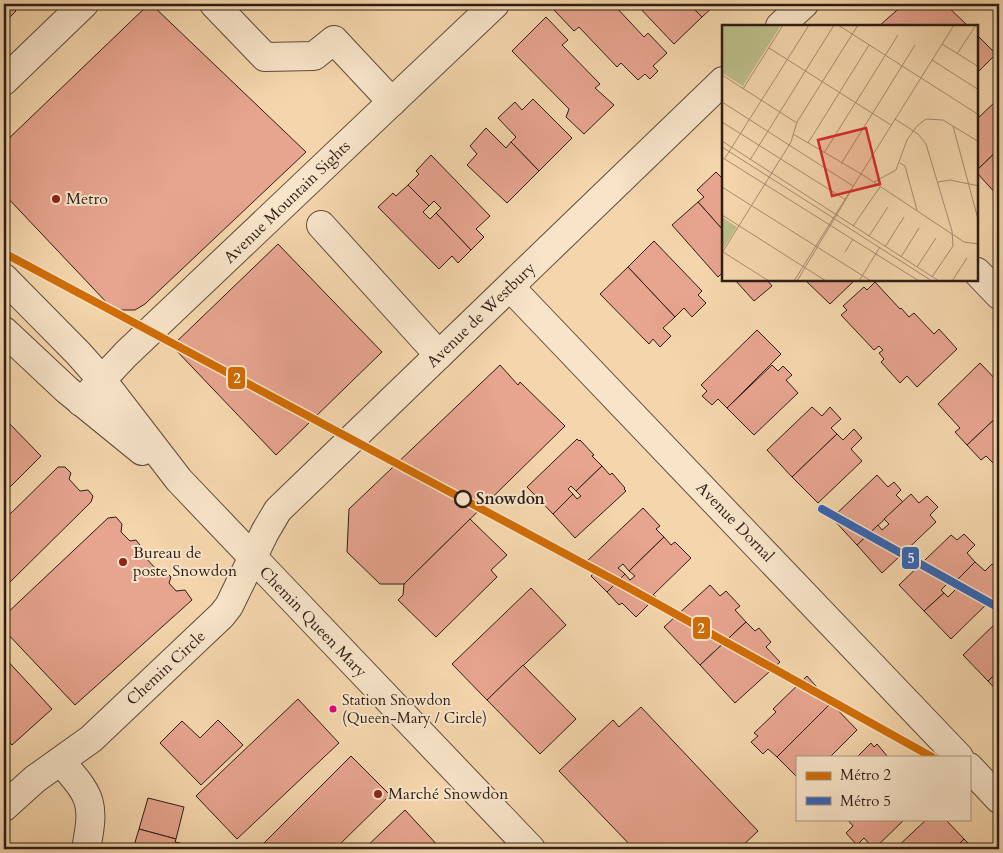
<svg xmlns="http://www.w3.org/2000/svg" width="1003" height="853" font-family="Cardo,serif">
<rect width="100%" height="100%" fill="#f5d6ac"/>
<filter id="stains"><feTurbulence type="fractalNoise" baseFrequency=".004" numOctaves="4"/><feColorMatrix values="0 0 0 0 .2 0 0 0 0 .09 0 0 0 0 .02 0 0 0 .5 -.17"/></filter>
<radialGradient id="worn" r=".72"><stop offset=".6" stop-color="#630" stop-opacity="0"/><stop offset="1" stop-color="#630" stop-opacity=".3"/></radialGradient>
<g fill="#e7a48f" stroke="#2c1e16">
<path d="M4,4h5l7,7 -12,12z"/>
<path d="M149,4h2l155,148 -161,152 -10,6h-18l-8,-5 -105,-111v-51z"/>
<path d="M560,4h58l-3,2 29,31 4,-4 19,20 -14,13 5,5 -8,8 -5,-5 -7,6 -17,-17 -4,4 -38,-40 -5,4 -20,-21z"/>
<path d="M636,4h53l13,13 -28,27z"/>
<path d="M689,4h27l-14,13z"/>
<path d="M904,4h41l23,22h-89z"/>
<path d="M546,17l22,23 -6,5 38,39 -5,4 19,17 -30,29 -18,-17 3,-8 -57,-58z"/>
<path d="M977,35l19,19 -19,19z"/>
<path d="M533,99l39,39 -33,33 -28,-29 5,-5 -18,-19 17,-16 7,8z"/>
<path d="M996,101l3,3v45l-22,21v-51z"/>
<path d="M486,128l20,20 5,-6 28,29 -32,32 -40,-38 10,-11 -7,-8z"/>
<path d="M999,149v48l-22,-24v-3z"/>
<path d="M431,155l59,61 -14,13 8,8 -13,13 -35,-37 5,-5 -7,-7 -5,5 -21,-21 11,-11 -3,-3z"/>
<path d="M716,172l7,7v47l-2,2 -23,-26 6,-5 -7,-7z"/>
<path d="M408,185l21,21 -6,6 7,7 6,-6 35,37 -13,13 -6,-7 -13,13 -61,-62 15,-14 3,3z"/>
<path d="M698,202l25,28v42l-5,5 -46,-52z"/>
<path d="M654,241l48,50 -4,4 8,8 -14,14 -8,-9 -9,9 -47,-50z"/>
<path d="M278,244l104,108 -106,103 -104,-109z"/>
<path d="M628,267l47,50 -12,11 8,8 -11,11 -7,-8 -4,5 -49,-50z"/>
<path d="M735,280h32l5,6 -18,15z"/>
<path d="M805,280h50l-25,24z"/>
<path d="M875,282l25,27 1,-1 8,9 5,-4 20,21 5,-5 18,20 -40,38 -10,-11 -7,7 -19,-21 3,-3 -5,-6 4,-3 -4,-4 -5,4 -33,-35 6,-5 -4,-4 21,-19 3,3z"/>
<path d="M757,330l24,24 -54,54 -9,-9 -6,6 -10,-9 5,-5 -6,-6z"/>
<path d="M980,363l19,20v32l-32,30 -12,-13 5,-4 -22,-24z"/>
<path d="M500,365l18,20 2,-3 45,44 -161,158h-24l-33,-32 2,-43z"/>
<path d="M772,365l6,6 5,-5 9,9 -6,5 12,13 -44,42 -27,-27z"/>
<path d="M812,407l10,9 8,-9 11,12 -10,9 6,6 -45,43 -25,-27z"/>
<path d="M999,415v54l-13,-13 -5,4 -14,-15z"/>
<path d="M4,418l37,38 -37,37z"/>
<path d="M854,429l8,9 -11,11 11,12 -44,42 -26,-26 45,-43 6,6z"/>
<path d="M577,439l2,2 1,-1 14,15 -2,1 10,10 -26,25 -5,-5 -3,3 5,5 -20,20 -26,-27z"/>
<path d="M602,466l8,9 2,-2 13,15 -1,1 2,2 -51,47 -22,-24 20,-20 4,5 4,-3 -5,-5z"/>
<path d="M58,467h7l6,6 -2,6 11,12 8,-1 5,6 -2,6 -87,86v-68z"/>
<path d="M877,475l11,12 6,-5 7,8 -5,5 7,7 -46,43 -25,-27z"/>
<path d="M911,494l8,9 8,-7 11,11 -8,8 6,7 -54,51 -25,-28 21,-20 4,5 7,-6 -5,-5z"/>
<path d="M643,508l17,18 -4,3 8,8 -35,34 -6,-7 -5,4 7,6 -18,18 -16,-16 3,-3 -9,-10z"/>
<path d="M116,517l6,7 -1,8 9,9 6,-1 7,9 -1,5 15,16h7l7,7 -2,6 7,8 9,-1 7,10 -117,105 -71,-75v-14l104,-98z"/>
<path d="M470,519l37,36 -16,15 6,7 -61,60 -38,-37 5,-5 1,-11z"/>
<path d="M964,534l11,11 -8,8 8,9 -20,20 -3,-3 -11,11 3,3 -20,18 -25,-26 52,-50 6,5z"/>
<path d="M664,537l7,8 4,-3 16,16 -38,37 3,2 -20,20 -14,-14 -3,2 -12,-13 18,-18 5,6 5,-4 -6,-5z"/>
<path d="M975,562l10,9 7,-7 7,8v7l-3,3 3,4v6l-48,47 -27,-28 20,-18 4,4 11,-11 -4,-4z"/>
<path d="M710,585l10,11 6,-5 14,15 -5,4 11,12 -46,43 -36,-38z"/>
<path d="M531,588l35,37 -79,75 -35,-36z"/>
<path d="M999,620v51l-11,10 -25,-26z"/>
<path d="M746,622l9,9 4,-3 12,14 -5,5 14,15 -45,41 -35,-38z"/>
<path d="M4,657l48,52 -40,36 -8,-9z"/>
<path d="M523,665l53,54 -36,35 -53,-54z"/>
<path d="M999,671v22l-11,-12z"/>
<path d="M807,676l24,27 -54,54 -9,-8 -5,5 -12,-12 7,-6 -4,-3 22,-21 -3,-3z"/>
<path d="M298,699l41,44 -102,96 -41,-43z"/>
<path d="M831,703l26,27 -27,27h-33v20l-20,-20z"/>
<path d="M641,707l117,124 -19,18h-105l-75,-78 54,-51 6,7z"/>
<path d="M218,720l25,25 -42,40 -41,-42 22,-22 18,17z"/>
<path d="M871,743l3,4 3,-3 11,13h-31z"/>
<path d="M351,756l39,39 -55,54h-77z"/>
<path d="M148,798l36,9 -8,32 -37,-10z"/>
<path d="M405,810l36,39h-77z"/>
<path d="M905,819l-31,30 -10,-11 -7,7 -11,-12 7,-7 -6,-7z"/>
<path d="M927,819h18l19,20 -10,10h-59z"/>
<path d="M139,829l37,10 -1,3 5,1 -2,6h-45z"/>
<path d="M964,839l10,10h-20z"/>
</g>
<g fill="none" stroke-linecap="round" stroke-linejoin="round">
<g stroke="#5e4c3c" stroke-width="30">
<g id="minor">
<path d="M214,4l51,53 49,-1 20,-16 58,62"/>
<path d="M780,26l24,-22"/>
<path d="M4,81l80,-77"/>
<path d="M321,225l118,130"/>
<path d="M977,272l22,23"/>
<path d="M4,278l74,75 24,27 77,100 352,369"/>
<path d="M510,287l449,470"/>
<path d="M4,331l63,59 75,61"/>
<path d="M81,402l45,-48 369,-350"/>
<path d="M61,762c31,35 34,41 25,87"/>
<path d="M969,767l30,32"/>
<path d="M4,807l31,-28 56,-40 131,-124 7,-9 36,-74 13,-22 445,-429"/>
</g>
</g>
<use href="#minor" stroke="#f8e4c9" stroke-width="28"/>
<g stroke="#f8e4c9" stroke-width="11">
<path id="metro-1" d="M4,253l625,335 303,169"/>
</g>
<g stroke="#f8e4c9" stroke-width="11">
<path id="metro-2" d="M822,509l177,99"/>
</g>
<use href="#metro-1" stroke="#d06d07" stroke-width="8"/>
<use href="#metro-2" stroke="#3465b4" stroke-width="8"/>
</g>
<g fill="#8f2418" stroke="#f8e4c9" stroke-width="2">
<circle cx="56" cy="199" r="5"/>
<circle cx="123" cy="562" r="5"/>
<circle cx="378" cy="794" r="5"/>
</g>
<circle fill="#f8e4c9" stroke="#2c1e16" stroke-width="2.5" cx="463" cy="499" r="8"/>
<circle fill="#e5007d" stroke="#f8e4c9" stroke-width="2" cx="333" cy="709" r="4.5"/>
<g text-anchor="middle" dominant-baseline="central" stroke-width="4" stroke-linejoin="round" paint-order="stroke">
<g font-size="15" fill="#2c1e16" stroke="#f8e4c9" text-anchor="start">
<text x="342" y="700">Station Snowdon<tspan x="342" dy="18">(Queen-Mary / Circle)</tspan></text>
</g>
<g font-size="16" fill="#2c1e16" stroke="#f8e4c9" text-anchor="start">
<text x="66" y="199">Metro</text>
<text x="133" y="553">Bureau de<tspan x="133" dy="18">poste Snowdon</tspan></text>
<text x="388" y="794">Marché Snowdon</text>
</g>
<g font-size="16" fill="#2c1e16" stroke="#f8e4c9">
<text transform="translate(287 202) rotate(-44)">Avenue Mountain Sights</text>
<text transform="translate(481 315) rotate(-44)">Avenue de Westbury</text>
<text transform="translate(735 522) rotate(46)">Avenue Dornal</text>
<text transform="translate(313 622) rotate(46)">Chemin Queen Mary</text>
<text transform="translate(166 668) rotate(-43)">Chemin Circle</text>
</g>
<g font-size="16" font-weight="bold" fill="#2c1e16" stroke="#f8e4c9" text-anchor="start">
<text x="476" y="499">Snowdon</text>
</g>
</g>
<g transform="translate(722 25)">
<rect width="256" height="256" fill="#f5d6ac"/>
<path d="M59,0l-38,61 -21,-13 1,-48zM0,192l15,10 -14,22 -1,-1z" fill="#bcbe89"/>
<path fill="none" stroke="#a58c70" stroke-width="1" d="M116,0l141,90M220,19l37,23M47,23l122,77M235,29l19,-29M210,35l47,30M0,50l75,48M21,64l40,-64M0,77l131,84M173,94l23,15 8,10 26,87 1,15 -21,31M0,97l124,78M231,101l26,97M71,109l70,41 101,67 15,2M0,116l217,140M86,118l61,-98M0,122l210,134M102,128l74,-118M1,133l196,123M3,133l84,-133M28,135l84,-135M178,138l5,3 12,44M119,139l74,-119M152,157l22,-12 11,-30 10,-14 9,-7 17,1 36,22M216,157l12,-2 29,6M0,162l149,94M0,190l104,66M131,201l27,-39M147,211l19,-29M163,222l19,-30M1,227l46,29M123,227l8,-13M0,228l69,-111 6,-20 61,-97M179,232l18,-29M195,242l19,-29M72,256l160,-256M75,256l55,-92M137,256l21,-34M230,256l15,-23"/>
<path fill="#d62828" fill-opacity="0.15" stroke="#d62828" stroke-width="2.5" d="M144,103l14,56 -48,12 -14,-56z"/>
<rect width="256" height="256" fill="none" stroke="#2c1e16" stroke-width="2.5"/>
</g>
<g stroke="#f8e4c9" stroke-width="2">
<rect x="227" y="366" width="19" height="24" rx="5" fill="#d06d07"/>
<rect x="901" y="546" width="19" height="24" rx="5" fill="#3465b4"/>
<rect x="692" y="616" width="19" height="24" rx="5" fill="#d06d07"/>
</g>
<g font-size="14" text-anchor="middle" font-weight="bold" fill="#fff">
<text x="237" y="383">2</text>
<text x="911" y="563">5</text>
<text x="701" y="633">2</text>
</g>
<rect width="1003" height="853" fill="none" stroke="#f5d6ac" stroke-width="20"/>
<rect x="5" y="5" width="993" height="843" fill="none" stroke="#2c1e16" stroke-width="2.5"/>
<rect x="10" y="10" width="983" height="833" fill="none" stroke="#2c1e16"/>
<rect x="796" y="756" width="175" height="65" fill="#f8e4c9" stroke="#a69581"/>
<rect x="806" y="772" width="25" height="8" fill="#d06d07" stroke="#a69581"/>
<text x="840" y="780" font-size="15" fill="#2c1e16">Métro 2</text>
<rect x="806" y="797" width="25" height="8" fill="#3465b4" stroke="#a69581"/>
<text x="840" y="806" font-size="15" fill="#2c1e16">Métro 5</text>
<rect width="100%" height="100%" filter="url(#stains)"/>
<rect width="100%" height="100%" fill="url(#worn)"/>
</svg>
